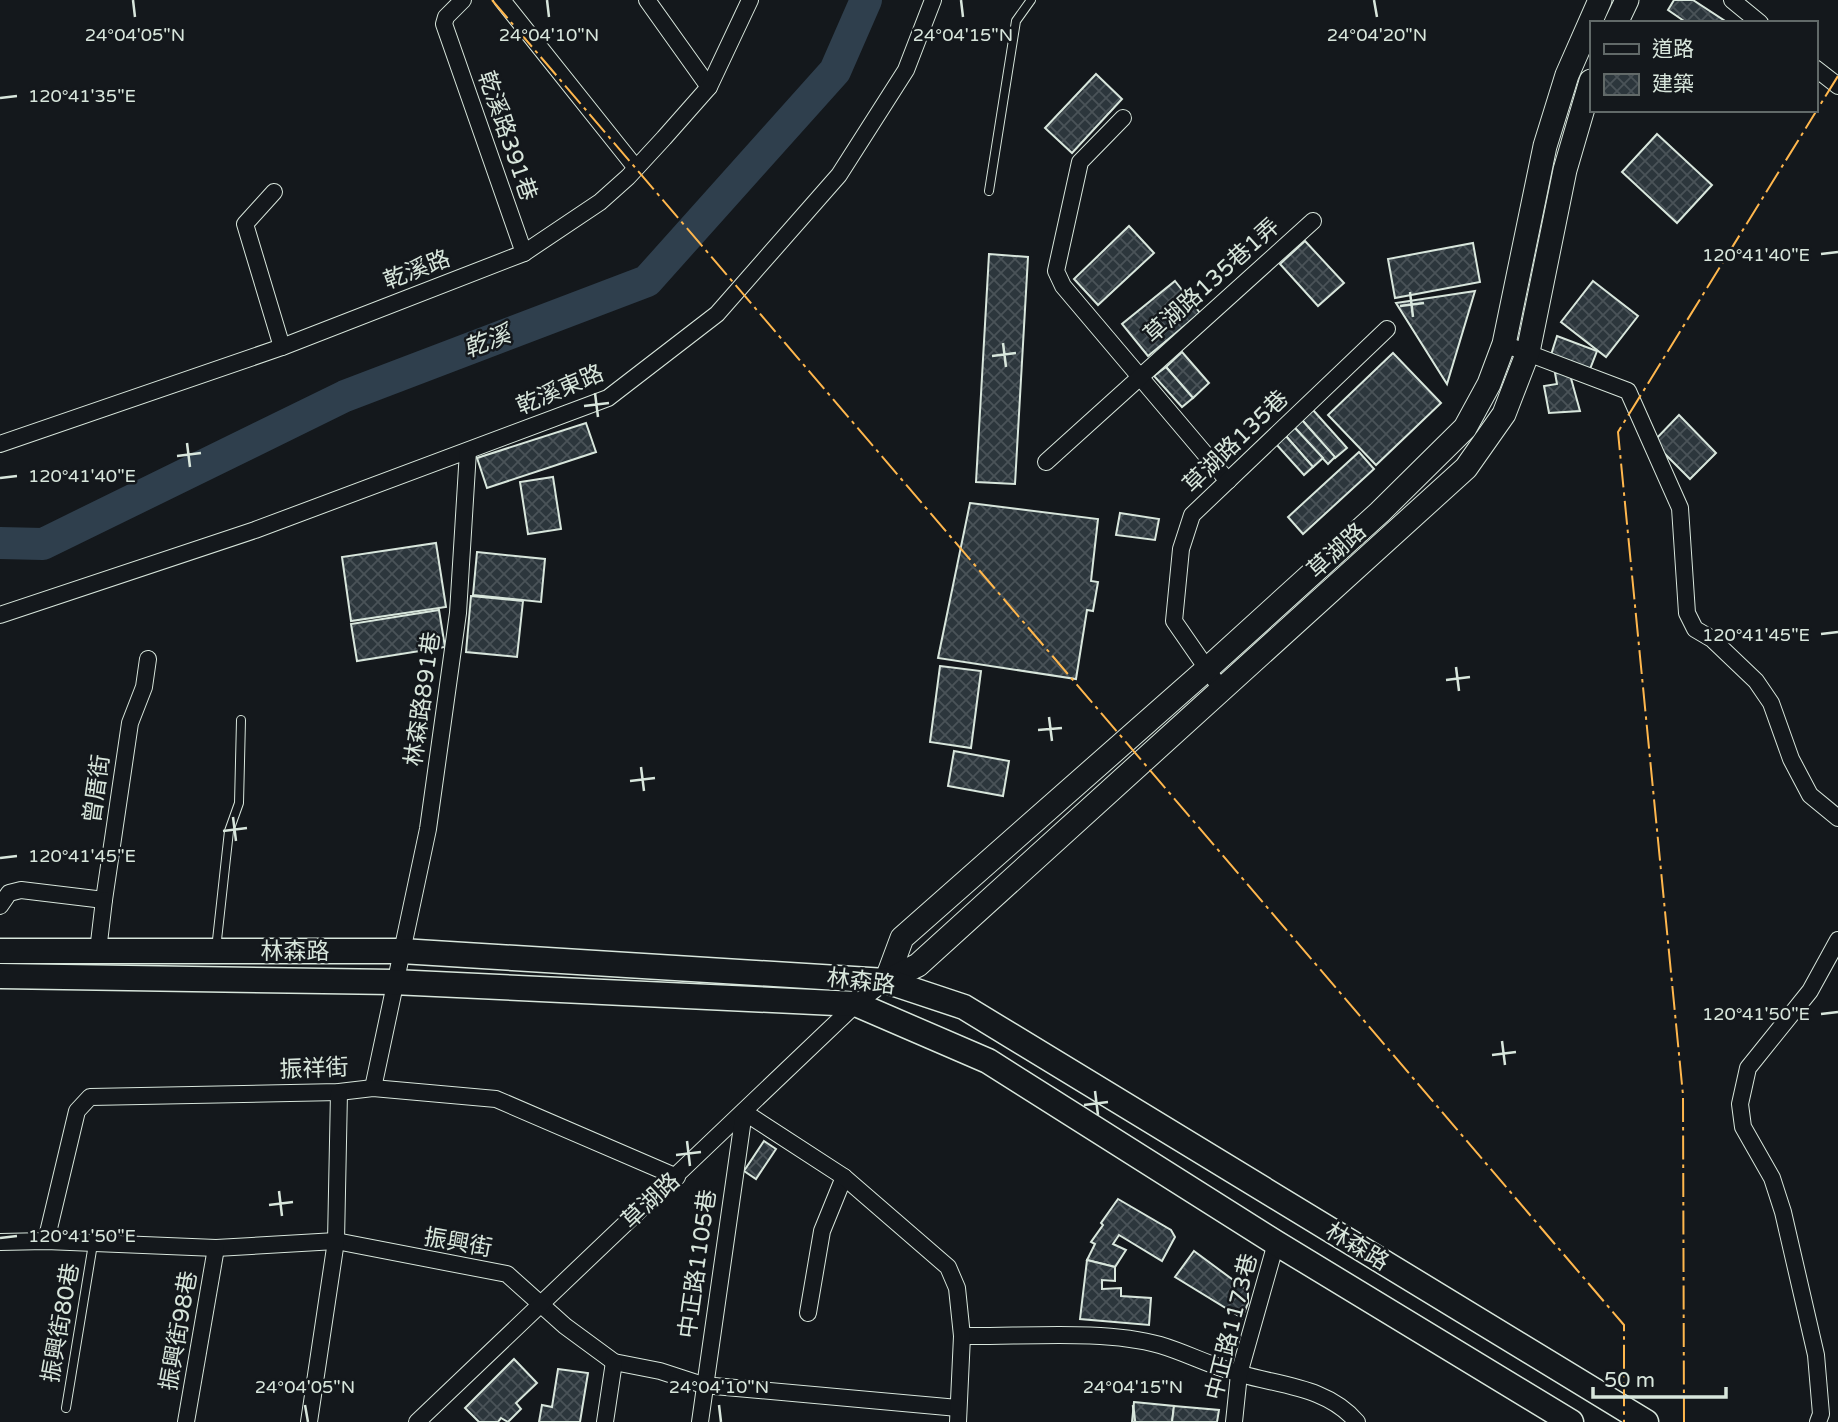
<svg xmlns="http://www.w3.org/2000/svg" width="1838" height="1422" font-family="'Varela Round','Noto Sans TC',sans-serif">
<defs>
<pattern id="building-cross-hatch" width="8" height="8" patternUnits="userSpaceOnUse" patternTransform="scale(1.75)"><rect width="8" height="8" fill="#2c363c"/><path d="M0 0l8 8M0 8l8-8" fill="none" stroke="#4a5358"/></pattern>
</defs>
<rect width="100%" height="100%" fill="#14181c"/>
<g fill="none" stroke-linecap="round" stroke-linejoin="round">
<path stroke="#2f3f4d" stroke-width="32" d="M0,543l43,1 302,-148 302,-115 188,-210 31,-71"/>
</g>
<g fill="url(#building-cross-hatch)" stroke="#d8e6dc" stroke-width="2">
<path d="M1674,0h19l32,21 -38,2 -19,-13z"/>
<path d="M1096,74l26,25 -50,54 -27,-25z"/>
<path d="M1657,134l55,51 -35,38 -55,-51z"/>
<path d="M1129,226l25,27 -56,52 -24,-26z"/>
<path d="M1305,241l39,42 -26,23 -38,-42z"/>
<path d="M1473,243l7,39 -85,16 -7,-39z"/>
<path d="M989,254l39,3 -13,227 -39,-2z"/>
<path d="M1175,281l25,32 -52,43 -26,-32z"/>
<path d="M1593,281l45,35 -32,41 -45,-35z"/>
<path d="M1475,291l-28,93 -51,-81z"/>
<path d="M1557,336l40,15 -7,18 -39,-14z"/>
<path d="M1182,352l27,31 -16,15 -27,-31z"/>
<path d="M1393,353l48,50 -65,62 -48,-50z"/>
<path d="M1166,367l27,31 -11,9 -28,-31z"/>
<path d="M1569,371l11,40 -31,2 -5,-27 13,-2 -2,-11z"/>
<path d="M1313,410l34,38 -12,10 -33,-38z"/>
<path d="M1679,415l37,38 -26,26 -37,-37z"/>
<path d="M1302,420l33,37 -7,7 -34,-37z"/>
<path d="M586,423l10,29 -109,36 -10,-30z"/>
<path d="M1294,427l29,31 -10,9 -28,-32z"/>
<path d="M1285,435l28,32 -9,8 -28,-31z"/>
<path d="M1359,452l15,17 -71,65 -15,-17z"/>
<path d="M553,477l8,52 -33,5 -8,-52z"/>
<path d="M970,503l128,16 -7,62 7,1 -5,29 -6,-1 -11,69 -138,-21z"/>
<path d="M1120,513l39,6 -4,21 -39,-5z"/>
<path d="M436,543l10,64 -95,14 -9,-64z"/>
<path d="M477,552l68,7 -4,43 -68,-7z"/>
<path d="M471,596l52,5 -6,56 -51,-5z"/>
<path d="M439,610l6,37 -88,14 -6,-37z"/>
<path d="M940,666l41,5 -10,77 -41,-6z"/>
<path d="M954,751l55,10 -6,35 -55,-10z"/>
<path d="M764,1141l12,8 -20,30 -12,-8z"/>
<path d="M1118,1199l53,31 4,7 -13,24 -43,-26 -6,9 13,6 -11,17 -28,-7 8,-16 -4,-2 12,-17 -2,-2z"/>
<path d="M1194,1251l54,40v12l-6,15 -67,-41z"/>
<path d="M1087,1260l28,7v14l-13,-1v9l19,-1v8l30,2 -2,27 -69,-6z"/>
<path d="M514,1359l23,24 -21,20 5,6 -13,13 -7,-4 -3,4h-19l-14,-14z"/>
<path d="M558,1369l30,4 -8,49h-41l3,-17 10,2z"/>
<path d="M1134,1402l40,4 -2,16h-40z"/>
<path d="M1174,1406l45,4 -2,12h-45z"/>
</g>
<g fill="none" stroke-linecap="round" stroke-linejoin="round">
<g stroke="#d8e6dc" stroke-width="10">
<g id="lane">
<path d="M989,191l27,-170 15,-21"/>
<path d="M216,949l13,-118 10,-28 2,-83"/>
<path d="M66,1408l27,-164"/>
</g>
</g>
<g stroke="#d8e6dc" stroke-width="18">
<g id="street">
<path d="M463,0l-17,17 -2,7 80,229"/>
<path d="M502,0l134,168"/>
<path d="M647,0l62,87"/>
<path d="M1732,0l28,23"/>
<path d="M1815,68l23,18"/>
<path d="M1123,118l-43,44 -24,109 7,15 165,195"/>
<path d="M274,192l-29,32 37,123"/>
<path d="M1504,344l124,47 52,117 7,105 8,16 17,10 44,42 15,22 20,56 19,36 28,23"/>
<path d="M0,444l282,-97 242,-94 76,-51 28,-25 36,-39 45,-51 41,-87"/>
<path d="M1046,462l267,-241"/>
<path d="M0,615l255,-85 353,-132 109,-84 122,-139 67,-105 27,-70"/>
<path d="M1221,689l-47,-68 7,-72 11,-34 195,-186"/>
<path d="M0,906l9,-13 12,-3 83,10 26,-177 14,-36 4,-28"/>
<path d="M98,951l6,-51"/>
<path d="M373,1088l55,-259 30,-216 10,-162"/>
<path d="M46,1241l31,-130 13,-14 249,-5 34,-4 123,11 181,78"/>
<path d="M0,1242l46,-1 170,7 120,-7 171,33 58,52 49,36 46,9 43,14 255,23"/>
<path d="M808,1313l14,-82 22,-54"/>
<path d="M962,1336c59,1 142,-7 198,9 27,8 53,22 81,29 41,12 86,13 116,48"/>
<path d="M186,1422l30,-174"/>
<path d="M309,1422l27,-181 3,-149"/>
<path d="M417,1422l439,-418 30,-23"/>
<path d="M605,1422l9,-60"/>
<path d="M700,1422l44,-310 100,65 104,90 9,21 5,48 -4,86"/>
<path d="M1234,1422l5,-48 37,-131"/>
<path d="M1818,1422l3,-8 -5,-59 -33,-143 -11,-34 -29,-51 -3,-23 8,-36 62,-77 28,-51"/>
</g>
</g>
<g stroke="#d8e6dc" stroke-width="25">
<g id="secondary">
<path d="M1616,23l11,-23"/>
<path d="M886,981l16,-43 305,-269 173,-157 85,-84 24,-44 15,-40 41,-198 22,-71 33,-75"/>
<path d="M886,981l32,-16 548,-497 38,-54 24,-62 37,-182 26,-89"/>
</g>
</g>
<g stroke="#d8e6dc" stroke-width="27">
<g id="primary">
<path d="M0,951h401l485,30 78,26 682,415"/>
<path d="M0,976l393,6 463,22 132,57 288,182 295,179"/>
</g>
</g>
<use href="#lane" stroke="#14181c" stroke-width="8"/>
<use href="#street" stroke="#14181c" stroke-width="16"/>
<use href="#secondary" stroke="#14181c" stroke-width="23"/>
<use href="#primary" stroke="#14181c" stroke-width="24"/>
<g stroke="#ffb74d" stroke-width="2" stroke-dasharray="24 5 3.5 5" stroke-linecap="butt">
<path d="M492,0l1132,1325v97"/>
<path d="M1684,1422l-1,-327 -65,-663 220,-356"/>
</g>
</g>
<path fill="none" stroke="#d8e6dc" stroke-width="2.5" d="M133,0l2,17M547,0l2,17M961,0l2,17M1374,0l3,17M0,98l17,-2M1821,254l17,-2M1410,292l3,25M1400,306l24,-3M1003,343l3,24M992,356l24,-3M595,393l3,24M584,406l25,-3M187,443l3,24M177,456l24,-3M0,478l17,-2M1821,634l17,-2M1456,667l3,24M1446,680l24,-3M1049,717l3,24M1038,730l24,-2M641,767l3,24M630,781l25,-3M233,817l3,24M223,831l24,-3M0,858l17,-2M1821,1014l17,-2M1502,1041l3,24M1492,1055l24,-3M1095,1091l3,24M1084,1105l24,-3M687,1141l3,25M676,1155l25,-3M279,1191l3,25M269,1205l24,-3M0,1238l17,-2M305,1405l3,17M719,1405l2,17M1133,1405l2,17"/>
<g text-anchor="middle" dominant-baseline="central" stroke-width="5" stroke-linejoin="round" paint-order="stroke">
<g font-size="23" fill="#d8e6dc" stroke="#14181c">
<text transform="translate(507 136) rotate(71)">乾溪路391巷</text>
<text transform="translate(417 270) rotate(-21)">乾溪路</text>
<text transform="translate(1212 281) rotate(-42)">草湖路135巷1弄</text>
<text transform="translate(560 390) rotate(-23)">乾溪東路</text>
<text transform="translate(1236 442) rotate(-44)">草湖路135巷</text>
<text transform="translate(1337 551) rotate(-42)">草湖路</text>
<text transform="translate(423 699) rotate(-82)">林森路891巷</text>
<text transform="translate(97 789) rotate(-82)">曾厝街</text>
<text x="295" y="952">林森路</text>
<text transform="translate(861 982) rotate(7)">林森路</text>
<text transform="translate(314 1069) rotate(-2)">振祥街</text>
<text transform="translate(651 1201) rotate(-43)">草湖路</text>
<text transform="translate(458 1243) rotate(10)">振興街</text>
<text transform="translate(1357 1247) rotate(31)">林森路</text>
<text transform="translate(698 1264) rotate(-82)">中正路1105巷</text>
<text transform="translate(61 1323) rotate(-80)">振興街80巷</text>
<text transform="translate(1232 1327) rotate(-76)">中正路1173巷</text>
<text transform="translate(179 1331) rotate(-80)">振興街98巷</text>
</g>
<g font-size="24" font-style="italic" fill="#d8e6dc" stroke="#14181c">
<text transform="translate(487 342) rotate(-21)">乾溪</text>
</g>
</g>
<g font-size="18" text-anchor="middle" fill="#d8e6dc" stroke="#14181c" stroke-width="5" stroke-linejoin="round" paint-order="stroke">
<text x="135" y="41">24°04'05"N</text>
<text x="549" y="41">24°04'10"N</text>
<text x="963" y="41">24°04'15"N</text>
<text x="1377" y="41">24°04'20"N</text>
<text x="82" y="102">120°41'35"E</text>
<text x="1756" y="261">120°41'40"E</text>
<text x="82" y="482">120°41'40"E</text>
<text x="1756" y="641">120°41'45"E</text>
<text x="82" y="862">120°41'45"E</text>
<text x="1756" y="1020">120°41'50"E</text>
<text x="82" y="1242">120°41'50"E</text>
<text x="305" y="1393">24°04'05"N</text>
<text x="719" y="1393">24°04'10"N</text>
<text x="1133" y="1393">24°04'15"N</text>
</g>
<rect x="1590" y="21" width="228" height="91" fill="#14181c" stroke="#626a69" stroke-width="2"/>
<rect x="1604" y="44" width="35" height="10" fill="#14181c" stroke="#626a69" stroke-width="2"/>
<text x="1652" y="56" font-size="21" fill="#d8e6dc">道路</text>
<rect x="1604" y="74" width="35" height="21" fill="url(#building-cross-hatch)" stroke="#626a69" stroke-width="2"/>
<text x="1652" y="91" font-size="21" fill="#d8e6dc">建築</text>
<path d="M1593 1387v10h133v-10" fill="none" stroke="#d8e6dc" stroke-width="3.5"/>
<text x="1604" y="1387" font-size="21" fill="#d8e6dc" stroke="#14181c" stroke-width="5" paint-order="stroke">50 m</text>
</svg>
